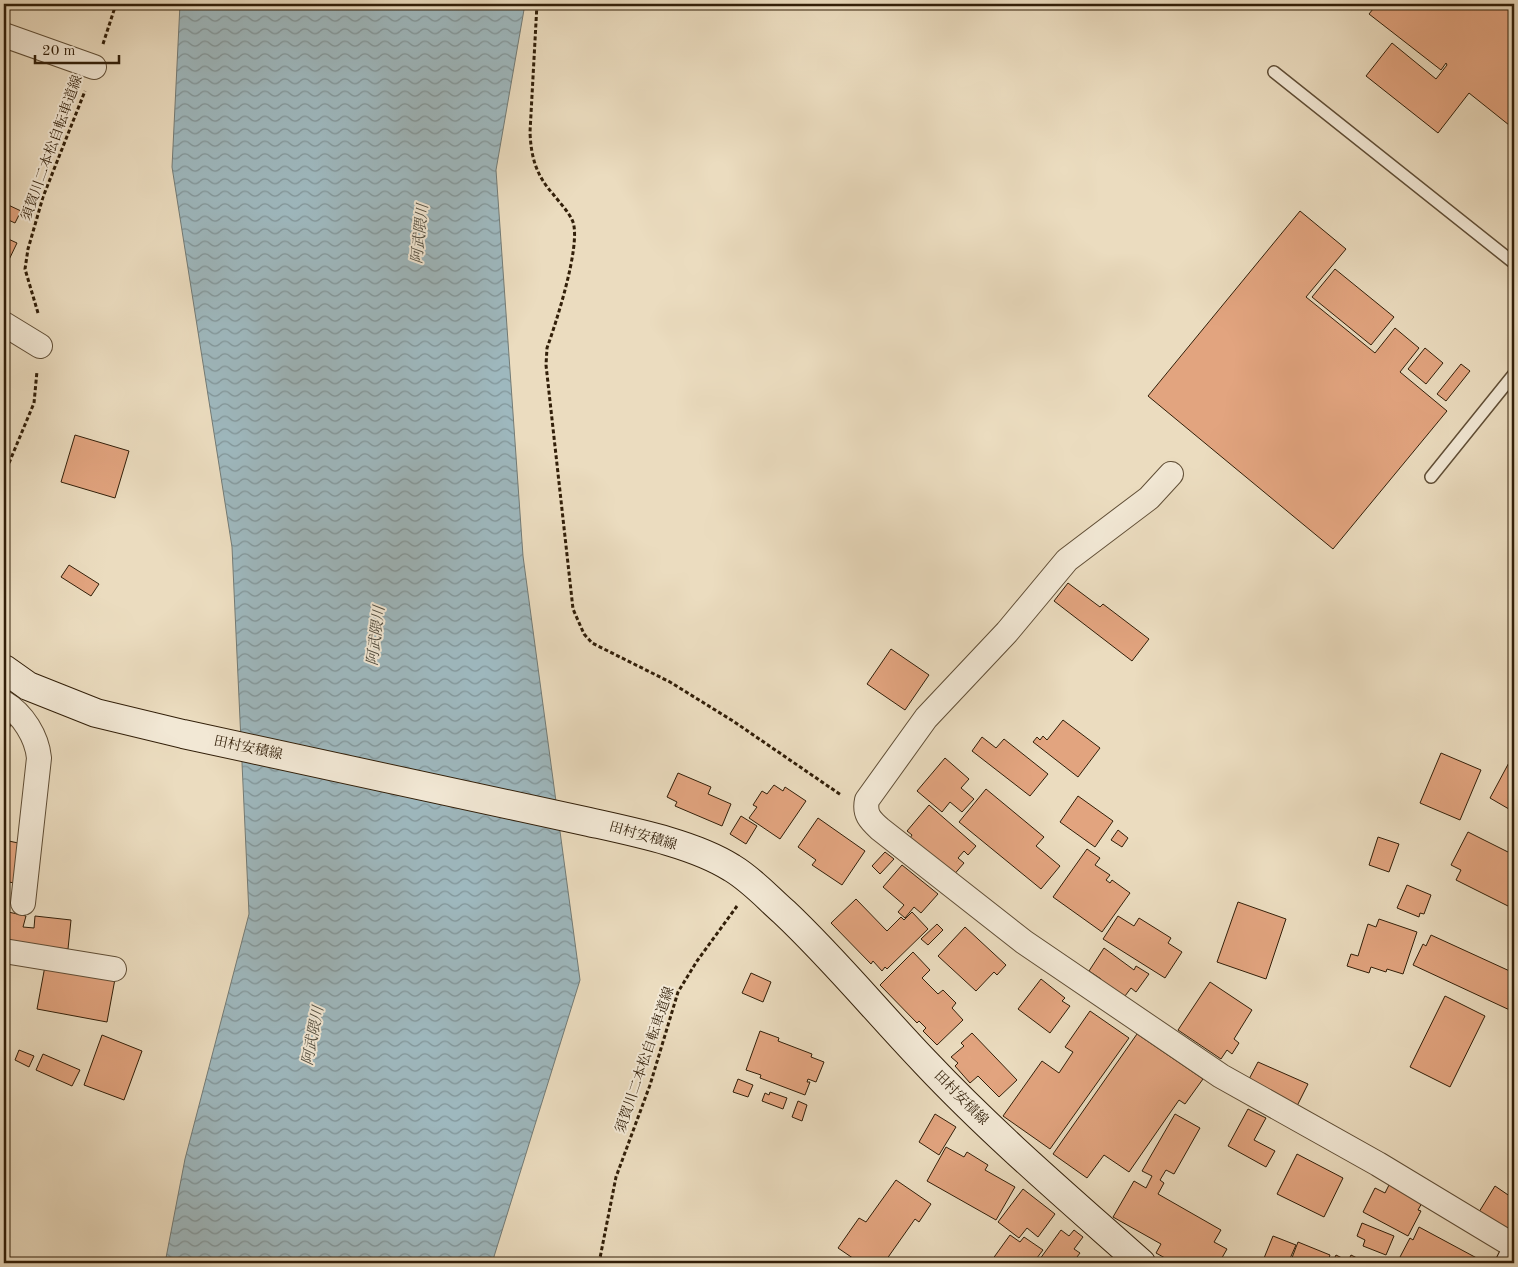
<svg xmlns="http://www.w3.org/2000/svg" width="1518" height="1267" font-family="'Old Standard TT','Noto Serif JP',serif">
<defs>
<pattern id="water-waves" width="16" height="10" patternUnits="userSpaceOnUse" patternTransform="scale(1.25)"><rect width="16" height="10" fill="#9eb8be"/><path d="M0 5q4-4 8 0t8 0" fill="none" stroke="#819599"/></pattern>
</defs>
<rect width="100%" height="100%" fill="#ebdcbf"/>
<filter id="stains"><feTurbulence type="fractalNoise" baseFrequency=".004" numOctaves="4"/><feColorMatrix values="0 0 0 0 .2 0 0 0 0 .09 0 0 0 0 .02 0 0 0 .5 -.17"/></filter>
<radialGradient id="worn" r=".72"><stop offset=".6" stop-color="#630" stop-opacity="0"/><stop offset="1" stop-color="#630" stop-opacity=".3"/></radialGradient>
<path fill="url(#water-waves)" stroke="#737b76" d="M180,4h345l-29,166 27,386 57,424 -88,283h-327l20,-104 64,-245 -17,-367 -60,-380z"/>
<g fill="#e2a47f" stroke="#321f09">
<path d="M1377,4h137v125l-45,-36 -31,40 -72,-57 26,-33 44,36 11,-14 -1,-2 -5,7 -72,-56z"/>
<path d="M4,203l17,8 -6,12 -11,-5z"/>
<path d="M1300,211l46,38 -40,48 69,56 20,-25 24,20 -19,24 47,39 -114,138 -185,-153z"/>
<path d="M4,237l13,6 -11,23 -2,-1z"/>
<path d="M1335,269l59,48 -23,28 -59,-48z"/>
<path d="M1425,348l18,15 -17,21 -18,-15z"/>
<path d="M1461,364l9,7 -24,30 -9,-7z"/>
<path d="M75,435l54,16 -14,47 -54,-16z"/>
<path d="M69,565l30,19 -8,12 -30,-19z"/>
<path d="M1068,583l32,24 3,-3 46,35 -17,22 -78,-60z"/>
<path d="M891,649l38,26 -24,35 -38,-26z"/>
<path d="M4,718l8,3 -8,22z"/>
<path d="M1063,720l37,28 -22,29 -45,-35 4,-5 3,3 3,-4 4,4z"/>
<path d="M982,737l14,11 8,-9 44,35 -18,22 -58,-45z"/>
<path d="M1441,753l40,17 -21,50 -40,-17z"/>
<path d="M1512,757l2,1v54l-24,-14z"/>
<path d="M945,758l24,21 -8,9 13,11 -12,13 -12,-10 -8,10 -25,-21z"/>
<path d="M678,773l33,14 -3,7 23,10 -9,22 -47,-20 2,-4 -10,-5z"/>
<path d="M774,785l9,6 2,-4 21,14 -26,38 -31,-21 8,-11 -4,-2 9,-14 5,3z"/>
<path d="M986,789l58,48 -8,9 24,20 -19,23 -82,-67z"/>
<path d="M1078,796l35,25 -18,26 -35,-25z"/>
<path d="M929,805l47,41 -8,9 -4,-4 -6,7 6,5 -12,14 -42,-39 2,-3 -5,-4z"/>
<path d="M741,816l16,10 -11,18 -16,-10z"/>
<path d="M818,818l47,33 -23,34 -30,-20 4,-5 -18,-13z"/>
<path d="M1118,830l10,8 -6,9 -11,-7z"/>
<path d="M1468,832l46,23v54l-58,-29 5,-10 -10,-5z"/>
<path d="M1378,837l21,7 -10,28 -20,-7z"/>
<path d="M4,840l19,4 -9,39 -10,-2z"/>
<path d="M1087,849l13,9 -5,7 15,10 -4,5 4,3 2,-3 18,13 -28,39 -49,-35z"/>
<path d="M885,852l9,7 -14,15 -8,-8z"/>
<path d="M902,865l36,29 -17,19 -7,-6 -9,11 -7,-6 6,-7 -21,-18z"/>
<path d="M1407,885l24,10 -7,19 -4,-1 -1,4 -22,-9z"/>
<path d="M856,899l31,32 14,-14 3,3 8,-8 16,17 -41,40 -2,-2 -3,4 -9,-10 -2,3 -40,-41z"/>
<path d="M1238,902l48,17 -20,60 -49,-17z"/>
<path d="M4,911l22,5 -3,11 11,1 1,-12 36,4 -3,29 -64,-7z"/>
<path d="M1118,916l16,10 5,-8 32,20 -3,5 14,9 -17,26 -62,-39z"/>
<path d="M1379,919l38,13 -14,42 -16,-5 -1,3 -15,-5 -2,6 -22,-7 4,-12 7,2 10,-32 8,3z"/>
<path d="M937,924l6,6 -15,15 -7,-6z"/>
<path d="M965,927l41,38 -9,10 -3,-3 -18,19 -38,-35z"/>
<path d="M1431,935l83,38v39l-101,-47 10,-21 3,2z"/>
<path d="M1104,948l30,22 2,-4 13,8 -13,18 -5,-4 -9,12 -24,-17 3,-4 -12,-8z"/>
<path d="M913,952l17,18 -8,8 16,16 5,-4 13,13 -4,5 11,12 -26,25 -14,-14 3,-3 -7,-7 -2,2 -37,-38z"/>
<path d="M45,966l70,13 -8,43 -70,-13z"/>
<path d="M751,973l20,9 -8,20 -21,-9z"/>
<path d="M1041,979l24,19 -3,3 8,5 -20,27 -32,-24z"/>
<path d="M1210,982l42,28 -18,29 5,4 -7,11 -5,-4 -6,9 -43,-29z"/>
<path d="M1445,996l40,20 -35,71 -40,-20z"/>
<path d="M1090,1011l39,27 -79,111 -47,-33 39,-55 17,12 14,-21 -8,-5z"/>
<path d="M760,1031l19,7 -1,3 34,13 -1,3 13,5 -8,20 -8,-3 -1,3h3l-5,13 -45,-17 1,-3 -15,-5z"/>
<path d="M972,1033l45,47 -18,17 -21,-21 -8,7 -15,-17 3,-3 -7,-6 13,-11 -3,-3z"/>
<path d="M1137,1034l66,45 -18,25 -6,-4 -50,72 -25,-17 -17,23 -34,-24z"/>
<path d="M102,1035l40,16 -18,49 -40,-15z"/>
<path d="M19,1050l15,6 -5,11 -14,-7z"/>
<path d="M43,1054l37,16 -8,16 -36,-16z"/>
<path d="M1258,1062l50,22 -11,22 -49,-25z"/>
<path d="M738,1079l15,6 -5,12 -15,-5z"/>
<path d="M770,1092l17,6 -4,11 -21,-8 3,-8 4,2z"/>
<path d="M798,1101l9,4 -5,16 -10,-4z"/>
<path d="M1248,1109l18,9 -12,22 21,11 -9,16 -38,-21z"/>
<path d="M935,1114l21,13 -17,28 -20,-13z"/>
<path d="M1175,1114l25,14 -26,46 -8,-4 -6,10 4,3 -6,11 63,36 -7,12 13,7 -8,14h-45l-18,-10 5,-9 -48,-27 21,-36 12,7 6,-12 -10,-5z"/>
<path d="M946,1147l18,10 3,-5 21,13 -3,5 30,17 -19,33 -69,-39z"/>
<path d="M1297,1154l46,24 -19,39 -47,-23z"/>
<path d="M896,1180l35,24 -12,18 -4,-3 -31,44h-24l-22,-15 21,-30 7,4z"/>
<path d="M1390,1183l33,18 -5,9 3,1 -13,25 -45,-24 12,-24 10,5z"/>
<path d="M1495,1186l19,13v20l-6,11 -29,-18z"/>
<path d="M1023,1189l32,25 -17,23 -11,-9 -8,10 -21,-16z"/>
<path d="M1362,1223l32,13 -8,19 -23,-9 2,-6 -8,-4z"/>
<path d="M1419,1227l67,36h-75l-11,-6 10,-19 3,2z"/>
<path d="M1061,1230l8,6 5,-6 9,7 -9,12 6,4 -6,8 2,2h-39z"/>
<path d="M1010,1235l10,7 4,-5 19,13 -10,13h-37l-4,-3z"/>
<path d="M1273,1236l23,9 -8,18h-26z"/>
<path d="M1298,1242l32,13 -3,8h-37z"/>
<path d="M1336,1255l12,6 3,-6 10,5 -1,3h-28z"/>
</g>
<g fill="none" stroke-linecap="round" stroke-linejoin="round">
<g stroke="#604e36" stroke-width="14">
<g id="service">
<path d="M1274,72l240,191"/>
<path d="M1431,477l83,-103"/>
</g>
</g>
<g stroke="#604e36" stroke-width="26">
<g id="minor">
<path d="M4,35l90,32"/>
<path d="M4,324l36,22"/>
<path d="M1171,474l-22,24 -82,62 -60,72 -81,86 -59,82c-3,14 3,20 13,29l144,113 197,134 157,88 136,82"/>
<path d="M4,703c19,11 33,34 35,55l-16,145"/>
<path d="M4,951l110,18"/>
</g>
</g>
<g stroke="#321f09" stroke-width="30">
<g id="secondary">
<path d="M4,669l24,17 68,27 87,21 406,88c45,10 105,22 143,46 20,12 35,29 52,44 50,47 94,101 142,151 67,71 142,135 215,200"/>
<path d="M1510,1263l4,-8"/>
</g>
</g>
<g stroke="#321f09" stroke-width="3" stroke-dasharray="4 2.5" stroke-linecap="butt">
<path d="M537,4l-7,128c1,25 6,43 23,62 7,9 16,18 20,28 8,24 -17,101 -26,126l-1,17 27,244 11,25 8,9 78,39 63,39 108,74"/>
<path d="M103,44l13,-40"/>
<path d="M38,313l-13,-44 3,-20 15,-52 42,-106"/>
<path d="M4,475l30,-72 3,-32"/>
<path d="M599,1263l17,-86 34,-92 28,-93 19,-31 40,-55"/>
</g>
<use href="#service" stroke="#f2e8d5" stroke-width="11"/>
<use href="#minor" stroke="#f2e8d5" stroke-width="24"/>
<use href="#secondary" stroke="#f2e8d5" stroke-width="28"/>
</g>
<g text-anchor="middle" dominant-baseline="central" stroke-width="4" stroke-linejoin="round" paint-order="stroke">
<g font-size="14" fill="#321f09" stroke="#f2e8d5">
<text transform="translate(52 148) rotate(-70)">須賀川二本松自転車道線</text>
<text transform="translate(248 748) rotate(12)">田村安積線</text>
<text transform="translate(643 836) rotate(16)">田村安積線</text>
<text transform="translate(645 1060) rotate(-71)">須賀川二本松自転車道線</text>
<text transform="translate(961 1098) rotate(45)">田村安積線</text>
</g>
<g font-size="15" font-style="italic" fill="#524d3f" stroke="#f2e8d5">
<text transform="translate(421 234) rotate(-84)">阿武隈川</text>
<text transform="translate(377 636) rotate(-83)">阿武隈川</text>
<text transform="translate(314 1036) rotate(-79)">阿武隈川</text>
</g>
</g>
<rect width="1518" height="1267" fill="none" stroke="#ebdcbf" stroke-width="20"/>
<rect x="5" y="5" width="1508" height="1257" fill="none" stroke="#321f09" stroke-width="2.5"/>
<rect x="10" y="10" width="1498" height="1247" fill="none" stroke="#321f09"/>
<path d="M35 55v8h84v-8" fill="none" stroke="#321f09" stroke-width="2.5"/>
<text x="42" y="55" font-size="15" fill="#321f09" stroke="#f2e8d5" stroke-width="4" paint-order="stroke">20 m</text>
<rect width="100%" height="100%" filter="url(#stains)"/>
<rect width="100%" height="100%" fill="url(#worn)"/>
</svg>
